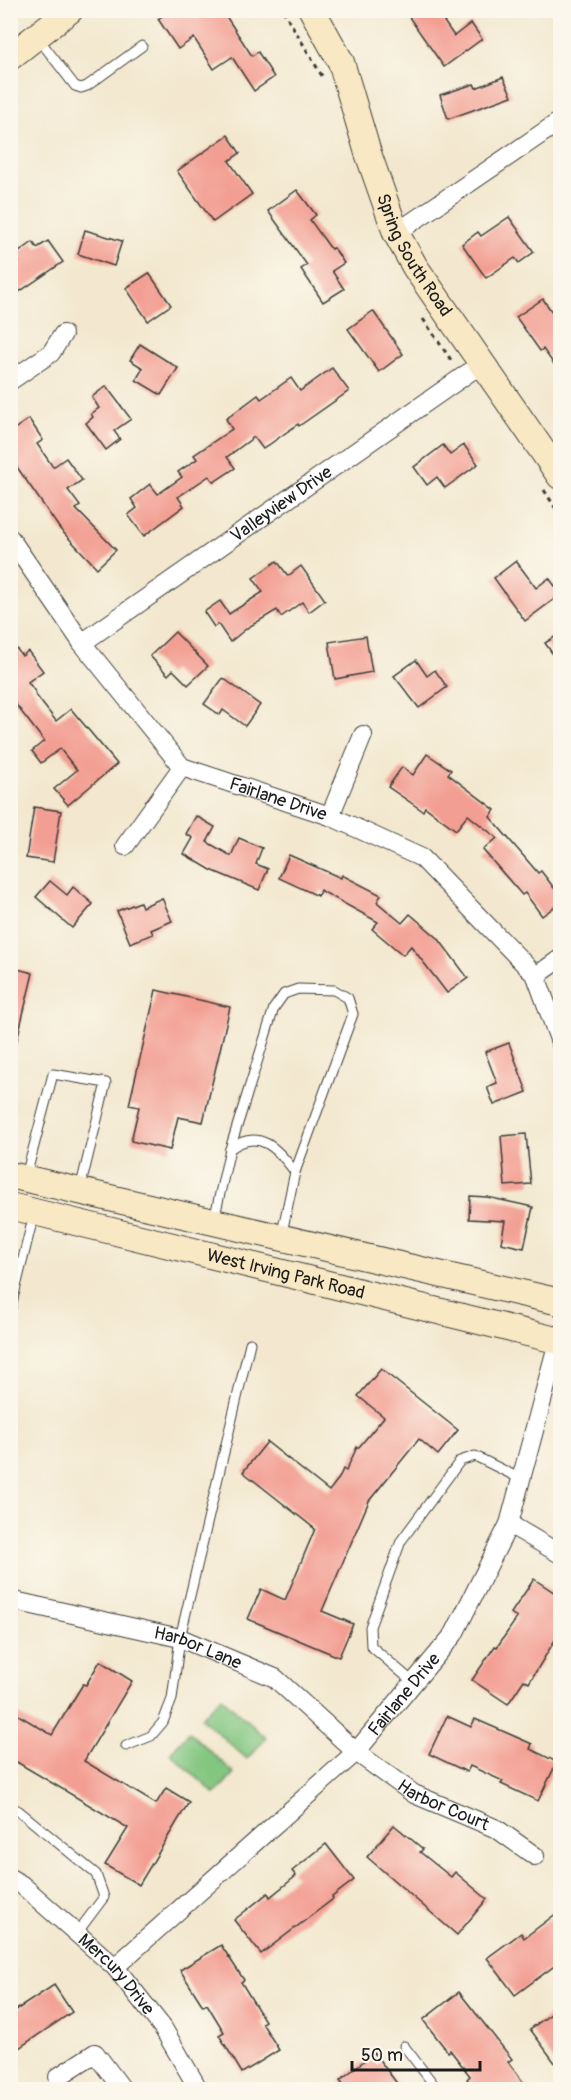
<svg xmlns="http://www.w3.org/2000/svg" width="571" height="2100" font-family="Pangolin,sans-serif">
<rect width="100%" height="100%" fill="#fbf7ec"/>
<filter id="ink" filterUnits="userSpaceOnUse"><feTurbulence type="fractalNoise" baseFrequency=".0167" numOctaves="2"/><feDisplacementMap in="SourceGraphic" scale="12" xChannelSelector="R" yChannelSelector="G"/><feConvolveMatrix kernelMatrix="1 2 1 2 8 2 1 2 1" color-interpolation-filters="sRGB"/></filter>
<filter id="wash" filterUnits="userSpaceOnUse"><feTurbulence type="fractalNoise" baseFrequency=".008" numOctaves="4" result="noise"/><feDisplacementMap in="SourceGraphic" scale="24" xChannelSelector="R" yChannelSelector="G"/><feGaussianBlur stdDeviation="1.35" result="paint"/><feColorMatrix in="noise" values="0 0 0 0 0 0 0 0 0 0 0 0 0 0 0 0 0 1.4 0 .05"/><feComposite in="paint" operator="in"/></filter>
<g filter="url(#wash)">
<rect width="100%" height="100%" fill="#f3e8cf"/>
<g fill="#82c680" stroke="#4f714e" stroke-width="1.5">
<path d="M221,1697l45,41 -19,21 -46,-41z"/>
<path d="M189,1732l45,41 -19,21 -45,-41z"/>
</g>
<g id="blocks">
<g fill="#f39e92">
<path d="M171,10h51l30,46 6,-4 16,25 -20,14 -22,-34 -18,12 -20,-31 -16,11 -20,-30z"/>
<path d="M404,10h32l18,26 17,-13 11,16 -38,28z"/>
<path d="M503,77l9,19 -64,23 -8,-24 34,-11 2,4z"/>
<path d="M228,135l12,18 -11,8 23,33 -39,28 -36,-51z"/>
<path d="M297,190l19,25 -6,5 21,29 3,-1 10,15 -12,8 12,18 -21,13 -22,-33 6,-4 -39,-54z"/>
<path d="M509,217l25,35 -15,11 -4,-5 -29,20 -24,-34 16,-12 3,4z"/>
<path d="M85,230l37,11 -8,25 -36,-12z"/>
<path d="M48,241l15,21 -53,36v-30l9,-6 -4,-7 18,-13 4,6z"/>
<path d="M149,273l22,32 -23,16 -22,-33z"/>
<path d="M543,299l18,26v49l-18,-25 -3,2 -24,-34z"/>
<path d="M373,311l30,43 -24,18 -31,-43z"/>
<path d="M140,344l38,24 -17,27 -25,-15 7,-12 -13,-8z"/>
<path d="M332,368l17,23 -50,35 -1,-2 -35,25 -9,-12 -27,20 8,11 -21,14 -5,-6 -31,21 6,9 -40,30 -16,-21 9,-7 -6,-9 19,-15 8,10 24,-17 -4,-5 19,-13 -3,-4 38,-26 -6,-10 32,-24 3,4 30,-21 9,13z"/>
<path d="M106,386l25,33 -17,12 6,8 -14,11 -20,-27 7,-6 -2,-3 8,-6 -7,-11z"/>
<path d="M29,419l14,21 -6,4 16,23 13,-9 16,22 -14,10 12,16 -4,3 40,41 -19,18 -37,-39 -50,-72v-25z"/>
<path d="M443,445l7,10 14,-10 14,19 -33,24 -8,-11 -10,8 -13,-18z"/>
<path d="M277,561l11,15 13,-10 24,34 -16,12 -7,-10 -21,15 -4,-7 -30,18 -17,14 -12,-18 -4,3 -10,-15 16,-11 9,13 34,-22 -10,-14z"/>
<path d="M516,561l20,27 13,-10 12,16 -36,27 -31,-43z"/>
<path d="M175,632l33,34 -20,19 -15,-15 -5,5 -18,-19z"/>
<path d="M561,633v33l-16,-23z"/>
<path d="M366,636l6,36 -37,7 -6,-37z"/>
<path d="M10,640l12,16 6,-5 15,20 -15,11 8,11 -1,1 21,27 15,-12 46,55 -49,41 -14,-16 23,-19 -17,-21 -19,14 -9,-12 12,-10 -34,-44z"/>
<path d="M416,660l11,16 8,-6 12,17 -28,21 -25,-32z"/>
<path d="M223,678l37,27 -15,21 -22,-16 -3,5 -16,-11z"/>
<path d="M427,754l24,16 -3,4 47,36 -5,7 48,56 3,-2 20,26v5l-19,14 -17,-23 -3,2 -39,-45 14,-12 -29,-23 -12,15 -31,-23 -2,4 -35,-24 14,-20 11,8z"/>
<path d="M34,807l27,4 -8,51 -27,-4z"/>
<path d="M196,816l19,11 -8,15 24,14 8,-18 23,10 -6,16 12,5 -9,21 -48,-20 -27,-16 9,-16 -7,-4z"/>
<path d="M289,855l52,23 1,-3 39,20 -4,7 25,21 8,-9 28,24 30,40 -21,15 -36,-47 -8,9 -31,-26 6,-7 -58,-32 -2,6 -39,-18z"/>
<path d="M50,881l17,14 6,-8 20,17 -21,24 -36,-31z"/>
<path d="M162,898l10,23 -21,9 2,4 -23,9 -13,-32 23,-9 2,5z"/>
<path d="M10,967l23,6 -17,71h-6z"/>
<path d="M156,990l74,17 -27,115 -25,-5 -8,33 -39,-9 8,-34 -10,-2z"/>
<path d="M509,1043l18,49 -33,13 -7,-18 10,-4 -12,-31z"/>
<path d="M526,1134l5,50 -26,2 -4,-50z"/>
<path d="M470,1196l17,1 46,10 -9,41 -23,-5 4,-22 -36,-2z"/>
<path d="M381,1369l77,61 -20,25 -19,-16 -50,62 -47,110 31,13 -14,33 -91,-38 13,-30 24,11 30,-71 -72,-57 24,-30 62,49 10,-13 4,-9 3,2 11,-24h2l25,-30 -26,-21z"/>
<path d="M534,1579l27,18v19l-6,8 6,4v2l-32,53 -5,-3 -16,24 -36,-24 23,-34 2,1 20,-29 -6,-5z"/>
<path d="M100,1661l32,20 -48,80 72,43 10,-16 23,14 -50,83 -34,-20 23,-37 -118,-70v-48l42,25 31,-51 3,1z"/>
<path d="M447,1716l24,11 4,-8 57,25 -2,5 27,13 -19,39 -37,-17 2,-3 -33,-15 -3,6 -38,-18z"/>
<path d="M394,1825l29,24 -3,3 31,25 4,-5 32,27 -30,36 -90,-78z"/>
<path d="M326,1844l28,36 -22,17 1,2 -72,55 -27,-34 34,-27 2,4 26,-21 -4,-5z"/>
<path d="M561,1910v51l-46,34 -28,-37 34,-25 3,5z"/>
<path d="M221,1945l23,35 -3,2 24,39 -3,2 17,27 -37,23 -23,-38 5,-3 -17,-28 -4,2 -23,-36z"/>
<path d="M54,1985l18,27 -62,42v-40z"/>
<path d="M459,1992l53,67 -4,3 21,28h-54l-8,-11 3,-3 -20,-26 -2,2 -25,-32z"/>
<path d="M561,2007v64l-31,-42z"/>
<path d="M374,2053l28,37h-54l-8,-10z"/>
</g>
</g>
</g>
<g filter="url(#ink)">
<use href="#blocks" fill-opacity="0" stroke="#3c3b37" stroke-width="1.5"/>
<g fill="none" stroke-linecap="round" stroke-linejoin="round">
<g stroke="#3c3b37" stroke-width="11">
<g id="lane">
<path d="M38,38l37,48 6,2 6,-2 55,-40"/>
<path d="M230,1149l44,-141 10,-14 14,-5 36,1 14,8 5,16 -58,158"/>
<path d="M26,1176l27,-102 53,9 -26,106"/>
<path d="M214,1220l16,-71c29,-22 48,0 65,23l-14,65"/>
<path d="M10,1311l24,-97"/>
<path d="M414,1683l-43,-37 -1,-19 31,-86 59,-80 15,-5 46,23"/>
<path d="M126,1746l25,-10 12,-14 9,-23 8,-61 70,-295"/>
<path d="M10,1806l9,5 77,63 8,23 -27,36"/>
<path d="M404,2046l34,44"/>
</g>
</g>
<g stroke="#3c3b37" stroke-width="20">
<g id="street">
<path d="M396,233l164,-112"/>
<path d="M10,381l41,-28 12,-19"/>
<path id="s1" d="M10,538l72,105 100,124 148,49 92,42 114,118 24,66"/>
<path id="s2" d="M82,643l399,-279"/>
<path d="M330,816l33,-81"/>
<path d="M125,846l57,-79"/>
<path d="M536,976l24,-17"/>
<path d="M509,1524l51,30"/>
<path id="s3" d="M10,1600l170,38 95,40 81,74 58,42 83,35 38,27"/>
<path id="s4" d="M10,1878l12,7 93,82 48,61 36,62"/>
<path id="s5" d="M115,1967l241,-215 98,-118 55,-110 51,-190"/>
<path d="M63,2090l-5,-13 37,-24 28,37"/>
</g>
</g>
<g stroke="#3c3b37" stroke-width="28">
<g id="secondary">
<path id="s6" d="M312,10l29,52 27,91 28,80 19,34 145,209"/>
<path d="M10,57l60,-47"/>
<path d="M10,1175l550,127"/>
<path id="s7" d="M10,1206l550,135"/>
</g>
</g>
<g stroke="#3c3b37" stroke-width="3" stroke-dasharray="4.5 4.5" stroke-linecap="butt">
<path d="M283,10l39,66"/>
<path d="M10,14l5,-4"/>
<path d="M423,319l30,44"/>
<path d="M544,490l16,25"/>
</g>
<use href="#lane" stroke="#fff" stroke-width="9"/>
<use href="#street" stroke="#fff" stroke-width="18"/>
<use href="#secondary" stroke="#f8e8c3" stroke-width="26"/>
</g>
</g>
<g text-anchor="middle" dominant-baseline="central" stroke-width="4.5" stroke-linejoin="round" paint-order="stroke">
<g font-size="18" fill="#1c1c1c" stroke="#fbf7ec">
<text stroke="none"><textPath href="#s6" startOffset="267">Spring South Road</textPath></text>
<text stroke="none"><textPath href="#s2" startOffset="243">Valleyview Drive</textPath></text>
<text stroke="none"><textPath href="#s1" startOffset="388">Fairlane Drive</textPath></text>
<text stroke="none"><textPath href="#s7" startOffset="284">West Irving Park Road</textPath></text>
<text stroke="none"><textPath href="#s3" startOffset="194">Harbor Lane</textPath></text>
<text stroke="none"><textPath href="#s5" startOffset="398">Fairlane Drive</textPath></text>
<text stroke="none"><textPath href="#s3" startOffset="490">Harbor Court</textPath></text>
<text stroke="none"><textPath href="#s4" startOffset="144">Mercury Drive</textPath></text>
</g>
</g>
<rect width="571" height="2100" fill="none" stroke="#fbf7ec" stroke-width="36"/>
<path d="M352 2061v9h128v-9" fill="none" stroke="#1c1c1c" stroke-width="3"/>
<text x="361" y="2061" font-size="18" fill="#1c1c1c" stroke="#fbf7ec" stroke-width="4.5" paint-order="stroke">50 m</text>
</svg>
